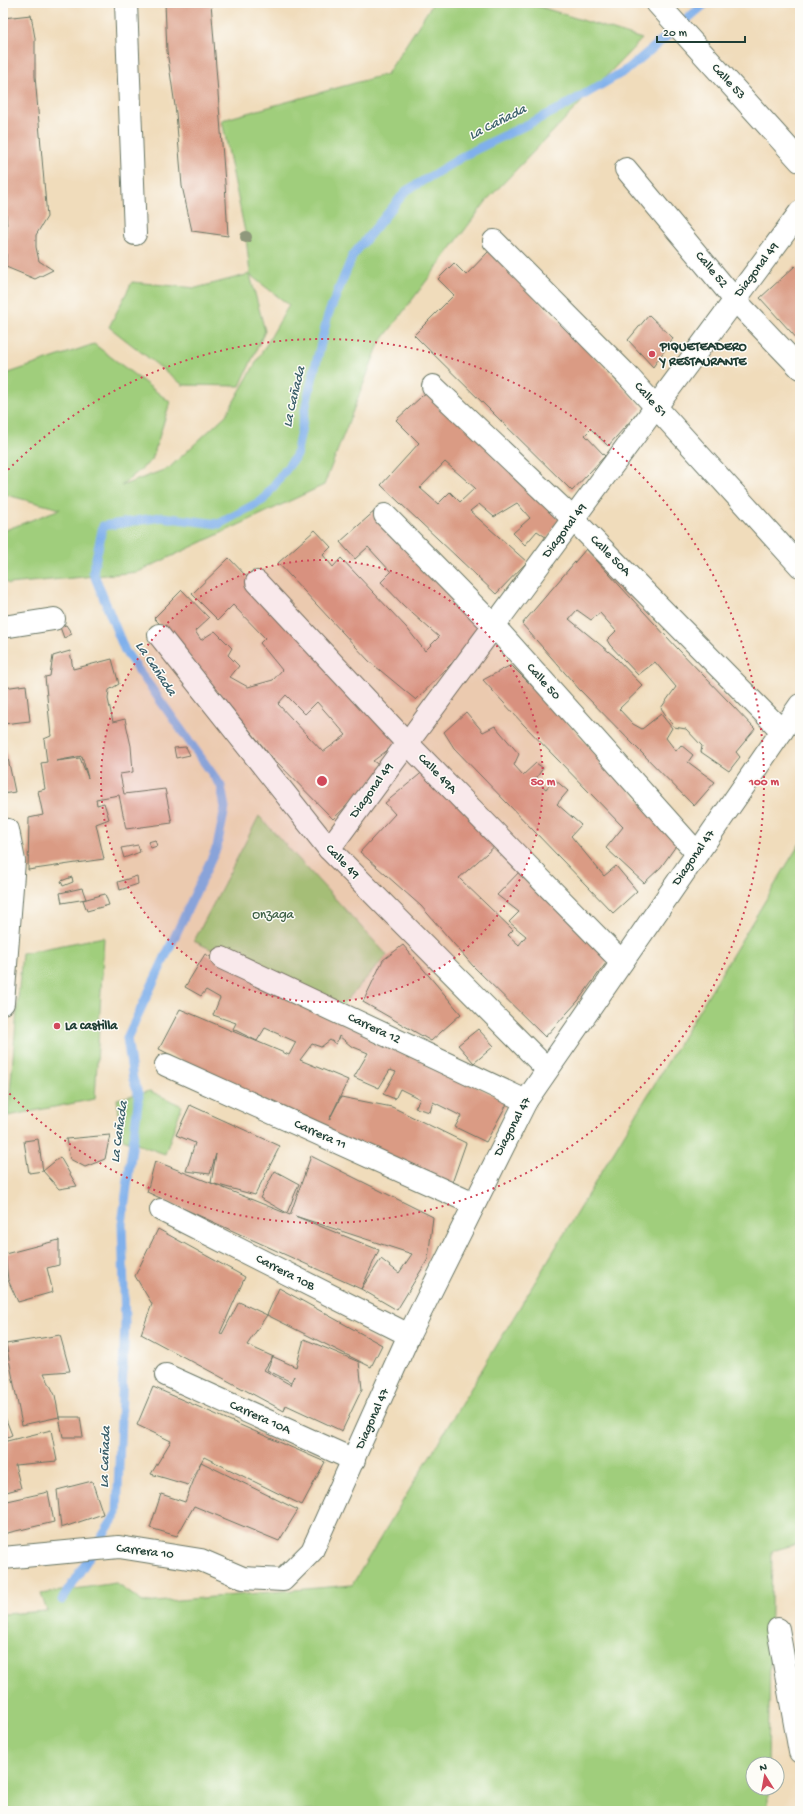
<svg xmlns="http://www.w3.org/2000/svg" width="803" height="1814" font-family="'Gochi Hand',sans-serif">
<rect width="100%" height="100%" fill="#fdfcf7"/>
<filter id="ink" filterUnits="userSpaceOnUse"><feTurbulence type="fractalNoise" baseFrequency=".025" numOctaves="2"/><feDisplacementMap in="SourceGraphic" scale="8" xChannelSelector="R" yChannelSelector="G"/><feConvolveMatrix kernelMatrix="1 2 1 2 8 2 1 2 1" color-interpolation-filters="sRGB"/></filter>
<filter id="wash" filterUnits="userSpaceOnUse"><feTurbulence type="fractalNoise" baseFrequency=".012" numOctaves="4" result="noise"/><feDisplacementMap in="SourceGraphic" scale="16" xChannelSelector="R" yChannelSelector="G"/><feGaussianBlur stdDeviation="0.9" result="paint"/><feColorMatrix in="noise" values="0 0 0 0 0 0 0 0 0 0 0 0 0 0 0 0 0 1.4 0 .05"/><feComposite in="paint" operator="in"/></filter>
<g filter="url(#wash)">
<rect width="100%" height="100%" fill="#f0dcbb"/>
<g fill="#a0ce7c" stroke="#608658">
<path d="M433,3h95l114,36 -154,160 -109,145 -55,141 -186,87 -130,12 -5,-5v-48l57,-22 -57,-15v-119l91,-31 76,58 -18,58 -31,26 48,-18 57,-53 63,-110 -39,-30 15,56 -25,55 -57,-1 -74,-58 23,-45 64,6 54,-14 -4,-37 -24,-117 165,-46z"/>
<path d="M259,816l128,139 -50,56 -143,-70z"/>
<path d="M800,843v700l-28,8 -4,213h-15v24h15v23h-765v-197l44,-3 -6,-17 75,-11 28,20 208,-18z"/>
<path d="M104,937l-9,162 -87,17 14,-163z"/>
<path d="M150,1091l32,15 -17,48 -42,-15 -6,-40z"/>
</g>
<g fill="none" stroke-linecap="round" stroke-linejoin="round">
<path stroke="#80b0eb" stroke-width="9" d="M62,1600l55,-87 8,-190 -3,-99 17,-128 -6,-17 -6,-41 90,-191 8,-39 -4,-22 -96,-135 -32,-79 10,-46 58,-9 58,7 44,-24 33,-44 12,-60 20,-81 25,-60 53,-64 63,-38 92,-45 67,-39 78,-66"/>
</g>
<g id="blocks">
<g fill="#da9b84" fill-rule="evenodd">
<path d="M165,3h46l14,180 3,53 -36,-5 -10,-45 -6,-73 -9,-62z"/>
<path d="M31,15l4,23v38l12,141 -11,18v12l3,14 14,9 -18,9 -29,-12 1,-40 -2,-24 1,-22 -3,-20v-143z"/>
<path d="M489,251l95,95 58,62 -34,38 -17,-17 -6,6 20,21 -33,35 -158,-156 40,-40 -16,-16 16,-16 12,12z"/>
<path d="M795,266l5,5v71l-40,-44z"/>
<path d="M649,315l24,23 -20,29 -25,-27z"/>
<path d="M433,386l135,128 -21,24 -10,-7 -12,14 -12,-12 17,-15 -13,-15 -23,14 -15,-13 -9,7 57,51 -31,32 -115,-109 38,-42 -23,-23zM445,462l30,26 -15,14 -10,-10 -12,12 -18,-16z"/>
<path d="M377,509l109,119 -70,72 -47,-39 -91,-98 37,-33 16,17 -8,8 10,12 8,-9 65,69 19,24 14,-14 -35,-31 -23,-24 10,-10 -23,-25 -13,12 -15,-17z"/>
<path d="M586,549l92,100 77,80 -19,23 4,5 -11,14 -28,-19 1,-6 -16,-17 -12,-2 -13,-19 15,-21 -21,-25 -17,13 -28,-30 -3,-5 9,-9 -16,-18 -9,7 -14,-10 -8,9 45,37 29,30 -24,23 14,15 9,5 19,-15 11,14 -6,10 10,13 5,-6 12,10 -5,7 27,20 -21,24 -115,-117 -57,-65z"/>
<path d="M229,558l172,182 -28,21 12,8 -52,50 -64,-65 -89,-109 -26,-27 28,-28 27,28 -14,13 6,9 14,-9 17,17 -4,7 11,11 -9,11 18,10 25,-7 9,-10 -22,-27 5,-5 -32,-33 -15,15 -26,-26zM286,695l19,19 12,-12 29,33 -23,17 -45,-48z"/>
<path d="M66,625l6,9 -8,4 -4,-11z"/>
<path d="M70,651l3,18 39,-10 7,25 -10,6 -1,9 5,23 12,-3 6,27 2,26 -13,2 4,20 41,-5 7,34 -46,6 -7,-34 -23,4 1,6 7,-2 5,16 -13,5 8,35 -76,11 1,-52 14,-3 -5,-24 7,-2 -4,-26 6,-1 -3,-23 7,-3 -6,-59 5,-1 3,-20zM82,756l6,22 -8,-20 -24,3z"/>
<path d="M511,665l38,38 129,140 -17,24 -17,16 -38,-35 17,-21 -99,-102 -41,-45z"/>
<path d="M26,685l4,36 -27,3v-36z"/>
<path d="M466,712l17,20 12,-6 24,28 -5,11 9,10 13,-12 7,5 -8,12 11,9 8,-10 14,12 -11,13 24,21 -10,11 33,40 12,-10 21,25 -24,22 -159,-165 -10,-16z"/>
<path d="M3,734l12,58 -12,2z"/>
<path d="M186,747l4,8 -14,3 -2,-10z"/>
<path d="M425,770l71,75 -37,33 54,52 -5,5 11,10 7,-9 -17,-14 10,-10 -22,-17 26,-27 86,91 -31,42 -33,36 -72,-71 -52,-60 -61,-54 35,-38 -10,-11z"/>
<path d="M155,840l2,6 -6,2 -3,-6z"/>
<path d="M138,845l2,7 -16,6 -3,-10z"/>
<path d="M137,876l1,8 -18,6 -2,-8z"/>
<path d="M72,877l1,5 -10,4 -2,-5z"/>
<path d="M82,888l4,11 -24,4 -2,-10z"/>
<path d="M105,894l4,11 -22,6 -4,-11z"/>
<path d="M403,945l58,69 -30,27 -68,-39 20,-42z"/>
<path d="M205,954l303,148 -22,40 -31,-15 6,-11 -28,-14 -3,10 -15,-4 5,-9 -20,-10 -5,10 -12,-5 13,-22 -6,-2 -11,18 -25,-11 14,-24 -17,-7 -12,-10 -3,8 -6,-4 -9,7 -9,-3 -12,16 48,20 -19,40 12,-23 51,10 74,36 -15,43 -128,-55 -164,-82 21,-40 109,46 7,-13 -31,-14 -8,13 -24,-12 3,-6 -23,-8 7,-17 -14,-8 -5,6 -16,-9z"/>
<path d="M478,1029l16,17 -20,17 -16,-18z"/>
<path d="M190,1105l90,41 -25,49 -44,-12 79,32 21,-59 122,61 -5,42 -31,51 -36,-21 20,-30 18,14 13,-19 -117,-38 84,34 -18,39 -214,-97 8,-31 56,22 5,-29 -6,20 -24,-3 9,-28 -19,-8z"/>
<path d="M110,1135l-5,24 -20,8 -15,-8 -4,-20z"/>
<path d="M38,1139l5,32 -14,2 -5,-32z"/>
<path d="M60,1157l17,29 -18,3 -16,-18z"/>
<path d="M275,1171l24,13 -12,29 -27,-15z"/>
<path d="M158,1229l87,48 -25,56 2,1 17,-32 28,13 12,-27 103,57 -11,22 -104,-52 -20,30 49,22 8,-28 55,23 3,27 -20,42 -56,-26 -2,6 -143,-77 11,-30 -17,-28zM273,1356l-6,14 24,12 3,-6 -3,9 -27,-15z"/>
<path d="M59,1240v25l-12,3 6,24 -35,10 -10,-22 -3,-26z"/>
<path d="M60,1335l10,36 -26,2 11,22 4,22h21l3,20h-20l-4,-20 -37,8 -16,-81z"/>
<path d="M153,1387l172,75 -23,43 -98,-48 -16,28 -37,-11 20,-33 -34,-16z"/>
<path d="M3,1412l9,23 -9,4z"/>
<path d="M51,1430l6,31 -42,4 6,23 -18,5v-51z"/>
<path d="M201,1462l97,48 -19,31 -85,-35 -17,30 -27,-8 11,-34 24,8z"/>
<path d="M92,1481l11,33 -42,14 -4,-38z"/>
<path d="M48,1492l6,30 -51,12v-32z"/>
</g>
</g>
</g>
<g filter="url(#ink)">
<use href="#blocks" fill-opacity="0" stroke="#687563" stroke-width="1"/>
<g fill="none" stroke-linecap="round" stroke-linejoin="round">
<g stroke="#687563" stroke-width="24">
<g id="minor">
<path d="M126,3l9,231"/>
<path d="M657,3l143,158"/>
<path d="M626,169l109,131 65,68"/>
<path d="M494,241l132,133 174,192"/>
<path d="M433,386l135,128 214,217"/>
<path d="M385,515l109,111 203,227"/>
<path d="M257,582l150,161 215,219"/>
<path d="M3,627l51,-8"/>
<path d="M159,635l170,214 218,220"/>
<path d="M3,829l5,1 6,31 -11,142"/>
<path d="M329,849l471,-637"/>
<path d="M222,958l304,143"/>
<path d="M166,1065l308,139"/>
<path d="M161,1210l248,125"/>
<path d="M166,1375l188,85"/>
<path d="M3,1558l116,-11 82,13 42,18 40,2 29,-29 97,-216 117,-234 274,-396"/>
<path d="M778,1629l22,123"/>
</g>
</g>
<use href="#minor" stroke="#fff" stroke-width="22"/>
</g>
<circle fill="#8f987b" cx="246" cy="237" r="6"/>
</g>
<circle cx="322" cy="781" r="221" fill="#d1495b" fill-opacity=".12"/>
<g fill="none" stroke="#d1495b" stroke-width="2" stroke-dasharray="2 4">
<circle cx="322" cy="781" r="221"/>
<path d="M4 474A442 442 0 1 1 4 1088"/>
</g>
<g fill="#d1495b" stroke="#fdfcf7" stroke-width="1.5">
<circle cx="652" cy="354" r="4"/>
<circle cx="57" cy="1026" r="4"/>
</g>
<g text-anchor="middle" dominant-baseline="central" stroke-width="3" stroke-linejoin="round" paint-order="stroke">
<g font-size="13" fill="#1f3d34" stroke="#fdfcf7">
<text transform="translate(728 82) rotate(47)">Calle 53</text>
<text transform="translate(711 270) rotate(50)">Calle 52</text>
<text transform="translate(757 270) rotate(-53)">Diagonal 49</text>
<text transform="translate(650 400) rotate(48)">Calle 51</text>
<text transform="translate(565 531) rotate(-53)">Diagonal 49</text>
<text transform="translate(610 556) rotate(45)">Calle 50A</text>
<text transform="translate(543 682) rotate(48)">Calle 50</text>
<text transform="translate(437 774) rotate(46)">Calle 49A</text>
<text transform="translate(372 791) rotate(-54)">Diagonal 49</text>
<text transform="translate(694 858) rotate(-55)">Diagonal 47</text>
<text transform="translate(342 862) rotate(46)">Calle 49</text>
<text transform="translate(374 1029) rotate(25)">Carrera 12</text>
<text transform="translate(513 1127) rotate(-62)">Diagonal 47</text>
<text transform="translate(320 1135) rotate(24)">Carrera 11</text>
<text transform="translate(285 1273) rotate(27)">Carrera 10B</text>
<text transform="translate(260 1418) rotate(24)">Carrera 10A</text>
<text transform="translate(373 1419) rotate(-66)">Diagonal 47</text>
<text transform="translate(145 1552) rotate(7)">Carrera 10</text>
</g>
<g font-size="13" font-weight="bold" fill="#1f3d34" stroke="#fdfcf7" text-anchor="start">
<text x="660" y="347">PIQUETEADERO<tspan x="660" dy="15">Y RESTAURANTE</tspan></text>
<text x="65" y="1026">La castilla</text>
</g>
<g font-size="13" fill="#3f6146" stroke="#fdfcf7">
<text x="273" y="915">Onzaga</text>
</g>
<g font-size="14" font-style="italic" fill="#3c606b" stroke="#fdfcf7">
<text transform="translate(498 123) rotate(-27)">La Cañada</text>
<text transform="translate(295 397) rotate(-77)">La Cañada</text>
<text transform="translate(155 669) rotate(56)">La Cañada</text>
<text transform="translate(120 1132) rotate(-82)">La Cañada</text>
<text transform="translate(106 1457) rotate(-88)">La Cañada</text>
</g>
</g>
<circle cx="322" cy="781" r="6" fill="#d1495b" stroke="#fdfcf7" stroke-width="2"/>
<g font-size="12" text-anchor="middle" font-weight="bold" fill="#d1495b" stroke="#fdfcf7" stroke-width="3" stroke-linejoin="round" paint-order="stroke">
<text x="543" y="785">50 m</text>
<text x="764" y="785">100 m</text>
</g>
<rect width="803" height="1814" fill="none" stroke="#fdfcf7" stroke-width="16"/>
<g transform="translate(765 1776) rotate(349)"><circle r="19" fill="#fdfcf7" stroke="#a4b0a9"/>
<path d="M0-3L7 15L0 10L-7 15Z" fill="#d1495b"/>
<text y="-6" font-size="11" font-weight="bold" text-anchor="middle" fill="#1f3d34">N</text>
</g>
<path d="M657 36v6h88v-6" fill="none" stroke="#1f3d34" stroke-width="2"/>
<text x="663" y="36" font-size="12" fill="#1f3d34" stroke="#fdfcf7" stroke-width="3" paint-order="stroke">20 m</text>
</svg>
